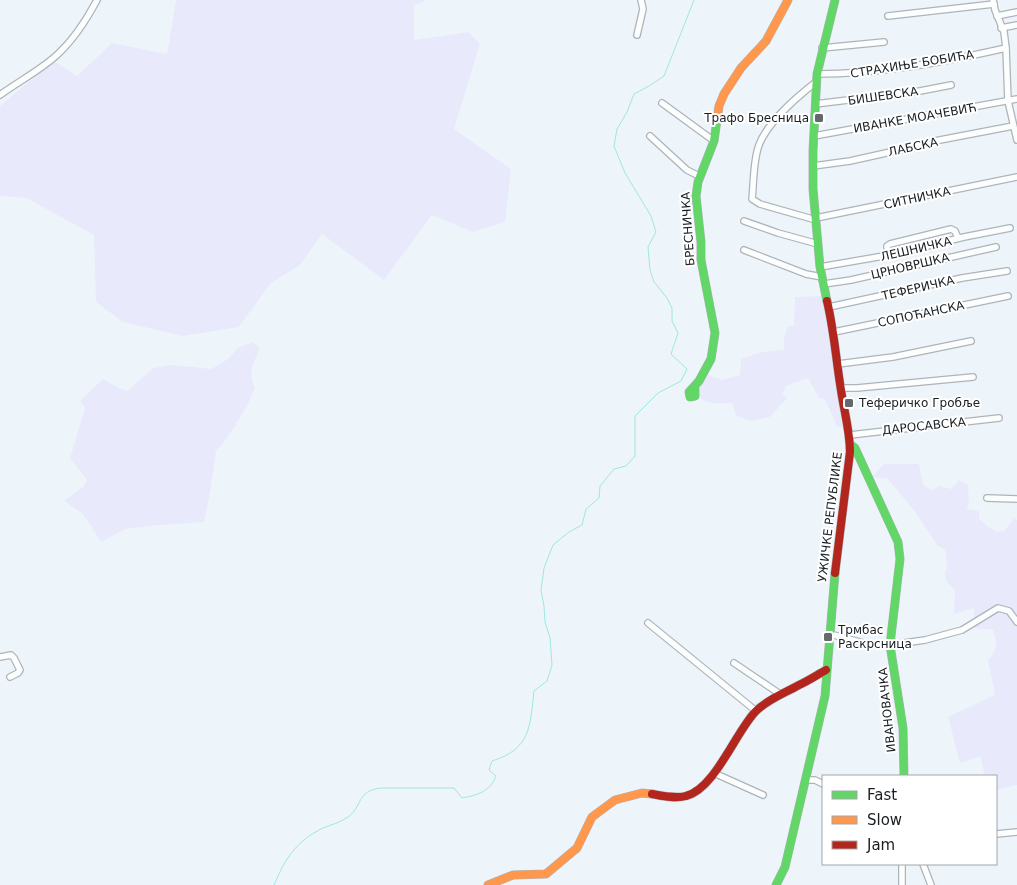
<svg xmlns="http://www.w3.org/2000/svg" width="1017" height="885" font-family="'DejaVu Sans',sans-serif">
<rect width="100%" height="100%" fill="#eef5fa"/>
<g fill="#e8eafc">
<path d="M176,0h251l-13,5v35l55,-8 11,12 -26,85 57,40 -6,53 -32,10 -41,-17 -48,65 -62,-46 -21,30 -31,20 -31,43 -56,9 -60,-14 -27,-20 -2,-67 -68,-37 -26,-2v-90l54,-45 23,15 35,-33 55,11z"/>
<path d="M824,296l3,14 19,116 -9,1 -12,-28 -6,-1 -11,-20 -22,8 -4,8 5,4 -17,19 -18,4 -16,-5 -4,-13c-11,0 -26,3 -33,-7l1,-10 6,-12 16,6 18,-5 1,-16 20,-7 23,-2v-13l4,-11h6l1,-29z"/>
<path d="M252,342l8,6c-7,17 -12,22 -5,40l-9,20 -18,29 -12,14 -6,42 -6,29 -44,3 -35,4 -24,13 -18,-28 -19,-13 19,-14 4,-7 -17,-22 15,-50 -5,-7 23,-22 14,8 10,4 26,-23 21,-3 37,4 17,-10 10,-11z"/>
<path d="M884,464h35l4,21 8,5 9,-4 11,3 8,-9 9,5 1,15 -2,9 12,2v7l9,9 9,5 8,-2 9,-12 3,2v265l-21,5v-14h-11l-5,-20 -20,7 -12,-46 47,-22 -7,-35c10,-11 9,-17 5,-30l-19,-2v-20l-20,6 1,-24 -9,-9 -1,-10 2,-2 -2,-20 -7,-3 -22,-33 -28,-34 -16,-2z"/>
</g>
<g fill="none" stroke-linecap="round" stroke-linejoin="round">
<path stroke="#9ee6e2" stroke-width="1" d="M274,885c11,-26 22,-44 49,-57 8,-3 18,-6 25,-11 15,-11 8,-26 33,-29h73l8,10c15,-3 28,-6 34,-22l-7,-6 3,-9c39,-12 38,-35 42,-70l13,-10 5,-16 -2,-27 -5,-16 -1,-16 -3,-16 3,-22 9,-23 16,-13 13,-7 4,-16 13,-11 1,-12 14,-17 12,-3 9,-10v-40l23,-23 23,-12 6,-12 -16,-15 7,-21 -6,-12v-13l-5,-10 -13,-16 -4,-12 -2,-23 8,-15 -5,-16 -26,-43 -11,-27 3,-17 10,-17 7,-18 15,-8 15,-10 30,-76"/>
<g stroke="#aeb4b9" stroke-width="8">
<g id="street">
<path d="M993,0l2,10 9,22 2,16 2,53 9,39"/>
<path d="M888,16l106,-12"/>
<path d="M997,16l20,-4"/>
<path d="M1001,28l16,-3"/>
<path d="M637,35l6,-26 -2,-9"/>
<path d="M822,48l62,-6"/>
<path d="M817,74c63,0 127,-12 189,-26"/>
<path d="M0,95c19,-14 41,-25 58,-41 16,-15 29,-35 39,-54"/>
<path d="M662,103l52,38"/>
<path d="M815,104l100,-12 36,-7"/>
<path d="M650,136l37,34 12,6"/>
<path d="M814,136l203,-37"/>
<path d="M813,166l37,-5 63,-14 6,-3 94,-18"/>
<path d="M816,218l201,-41"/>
<path d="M816,220l-56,-16 -8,-5c2,-18 1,-38 7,-54 9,-24 38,-48 57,-63"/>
<path d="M744,221l34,12 40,11"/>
<path d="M744,250l62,24 16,3"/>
<path d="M888,256l-1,-10 3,-2 61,-15 4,2 3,7"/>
<path d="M820,267l75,-13 69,-17 46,-9"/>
<path d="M824,284l27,-4 145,-33"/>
<path d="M829,307l133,-29 45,-7"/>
<path d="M834,332l174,-36"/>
<path d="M838,364l55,-7 78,-16"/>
<path d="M841,388h16l116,-11"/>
<path d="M850,435l149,-17"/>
<path d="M987,498l30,1"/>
<path d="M648,623l108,88"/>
<path d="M830,634l41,11h19l35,-5 37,-10 36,-22 11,3 8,11"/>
<path d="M0,657l11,-2 3,3 6,12 -2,3 -8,4"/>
<path d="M734,663l46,31"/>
<path d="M714,773l49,22"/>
<path d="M806,780h9l8,4"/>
<path d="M996,834l21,-2"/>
<path d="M902,864v21"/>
<path d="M923,864l8,21"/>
</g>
</g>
<g stroke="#aeb4b9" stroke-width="9">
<g id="fast">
<path d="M827,301l-7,-34 -7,-78v-38l4,-77 18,-74"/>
<path d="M695,386v10l-5,1 -1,-5 10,-11 12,-22 4,-26 -14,-73v-18l-5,-46 2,-14 16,-41 3,-21"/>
<path d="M850,444l5,4 43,94 2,17 -10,86 13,83 1,48"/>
<path d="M776,885l9,-18 40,-171 10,-123"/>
</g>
</g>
<g stroke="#aeb4b9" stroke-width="9">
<g id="slow">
<path d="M717,120l2,-14 5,-12 17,-26 25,-27 22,-41"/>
<path d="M488,885l25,-10 33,-1 31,-26 15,-31 23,-17 27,-7 10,1"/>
</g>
</g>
<g stroke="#aeb4b9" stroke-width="9">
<g id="jam">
<path d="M827,301c7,29 9,59 14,89 3,21 9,41 9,62l-15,121"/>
<path d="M652,794c11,2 23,5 34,2 29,-7 50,-65 70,-85 12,-12 29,-18 43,-26 9,-4 18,-10 27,-15"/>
</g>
</g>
<use href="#street" stroke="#fcfefe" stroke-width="5.5"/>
<use href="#fast" stroke="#63d668" stroke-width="8"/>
<use href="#slow" stroke="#ff974d" stroke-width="8"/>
<use href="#jam" stroke="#b3261e" stroke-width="8"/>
</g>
<g fill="#64696e" stroke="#fff" stroke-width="2">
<rect x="814" y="113" width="10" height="10" rx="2.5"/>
<rect x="844" y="398" width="10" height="10" rx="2.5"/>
<rect x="823" y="632" width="10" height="10" rx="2.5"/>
</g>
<g text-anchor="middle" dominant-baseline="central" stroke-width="4" stroke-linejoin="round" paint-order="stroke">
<g font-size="12" fill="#191e22" stroke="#fff">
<text transform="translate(912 64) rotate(-9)">СТРАХИЊЕ БОБИЋА</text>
<text transform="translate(883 96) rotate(-8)">БИШЕВСКА</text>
<text transform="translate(915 118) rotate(-10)">ИВАНКЕ МОАЧЕВИЋ</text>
<text transform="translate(913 147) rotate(-12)">ЛАБСКА</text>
<text transform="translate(917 198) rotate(-12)">СИТНИЧКА</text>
<text transform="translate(688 229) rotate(-94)">БРЕСНИЧКА</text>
<text transform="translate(916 249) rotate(-13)">ЛЕШНИЧКА</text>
<text transform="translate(910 266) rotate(-13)">ЦРНОВРШКА</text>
<text transform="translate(918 288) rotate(-13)">ТЕФЕРИЧКА</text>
<text transform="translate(921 314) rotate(-12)">СОПОЋАНСКА</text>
<text transform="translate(924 426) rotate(-6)">ДАРОСАВСКА</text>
<text transform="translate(830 517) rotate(-83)">УЖИЧКЕ РЕПУБЛИКЕ</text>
<text transform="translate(887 710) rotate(-96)">ИВАНОВАЧКА</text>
</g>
<g font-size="12" fill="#191e22" stroke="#fff" text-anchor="start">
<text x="809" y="118" text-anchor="end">Трафо Бресница</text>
<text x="859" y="403">Теферичко Гробље</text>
<text x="838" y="630">Трмбас<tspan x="838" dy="14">Раскрсница</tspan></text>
</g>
</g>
<rect x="822" y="775" width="175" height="90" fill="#ffffff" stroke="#a3a5a7"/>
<rect x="832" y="791" width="25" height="8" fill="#63d668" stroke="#a3a5a7"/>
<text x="867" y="800" font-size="15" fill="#191e22">Fast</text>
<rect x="832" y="816" width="25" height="8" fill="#ff974d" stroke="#a3a5a7"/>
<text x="867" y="825" font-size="15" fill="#191e22">Slow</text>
<rect x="832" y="841" width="25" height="8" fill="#b3261e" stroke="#a3a5a7"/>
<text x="867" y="850" font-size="15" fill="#191e22">Jam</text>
</svg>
